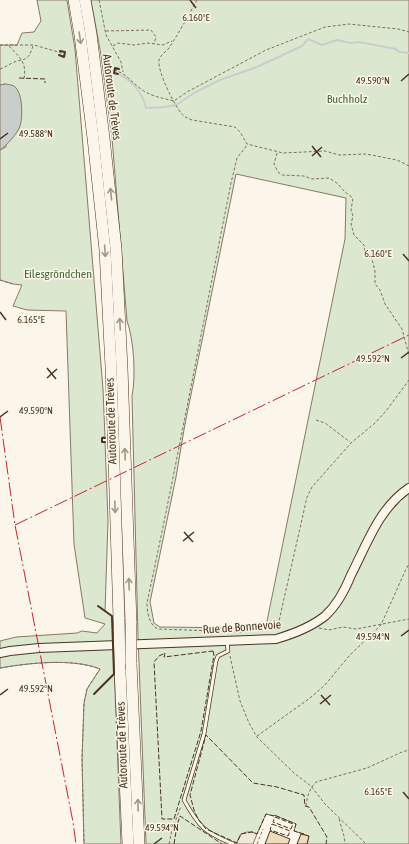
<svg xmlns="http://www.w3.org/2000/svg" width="409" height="844" font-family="'Asap Condensed',sans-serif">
<rect width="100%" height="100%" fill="#fbf6e9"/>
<g fill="#dce7d0" stroke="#887966" fill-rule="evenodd">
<path d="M37,0h30l8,49 28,340 2,48h-3v5h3l3,79 -3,90 7,5 9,228h-37l-2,-85 2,-56 3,-14 13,-20c-28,-11 -71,-6 -100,-1v-27l16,-4 61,-4 5,-2 15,2 8,-9 -20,-6 -11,-74 -8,-233 -39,-1 -14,-4 9,-21 -9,-1 -13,-4v-130l6,-3 -1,-63 -5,1v-40h17l5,-12 12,-1 7,-11z"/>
<path d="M91,0h318v844h-102l2,-8 -15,-5 2,-7 -22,-9v1l-8,-2 -9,20 -5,-2 -11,2 -5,10 -10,-3 -1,3h-79l-8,-207 -6,-241c4,-19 2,-56 -5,-75l-15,-183 -11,-83zM236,174l110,24 -1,41 -79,387 -26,2 -80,-1 -6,-4 -4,-21 26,-125 9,-53z"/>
</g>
<path fill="#ede7d9" stroke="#887966" d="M247,832h5l5,2 -4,10h-17l5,-10z"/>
<path fill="#c9cecd" stroke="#887966" d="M5,84c2,0 7,1 9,2 9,6 9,31 6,40 -2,7 -14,20 -20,24v-65z"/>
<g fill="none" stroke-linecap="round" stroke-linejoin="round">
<path stroke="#c9cecd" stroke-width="2" d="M120,75c13,6 23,19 26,33l19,-1 11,-2 18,-12 26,-13 37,-13 45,-21 6,-7 14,6 15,-5 13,3 9,-1 37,7 3,3 10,1"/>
</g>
<g fill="#ecdcbc" stroke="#4a3520">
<path d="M270,831l20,8 -2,5h-23z"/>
<path d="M301,834l8,2 -2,8h-10z"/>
</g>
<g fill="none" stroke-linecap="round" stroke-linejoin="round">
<g stroke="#4a3520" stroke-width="4.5">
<path id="service" d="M227,641l1,10 -10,5 -2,5 -12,73 -20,66c15,27 20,32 49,44"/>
</g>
<g stroke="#4a3520" stroke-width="10">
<path id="secondary" d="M0,653l10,-2 29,-3 237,-9c17,-5 34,-11 49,-23 12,-11 20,-26 26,-41 16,-31 28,-67 58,-87"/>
</g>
<g stroke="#4a3520" stroke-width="12">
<g id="motorway">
<path d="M74,0l6,35 13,103 12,112 6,117 8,252"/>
<path d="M85,0l6,34 13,104 12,111 6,119 9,255"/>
<path d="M131,663l8,181"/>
<path d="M120,670l8,174"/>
</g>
</g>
<g stroke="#7f6f5c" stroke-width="1" stroke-dasharray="3 2" stroke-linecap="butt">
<path d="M99,0l7,35 15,27 2,10"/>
<path d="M197,0c-9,16 -18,33 -28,48 -3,4 -8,6 -10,12 -2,11 15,44 22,53 3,4 6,5 11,7l43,7 5,5 7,12 36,9 42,-2 14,4 27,-1 31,6 12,6"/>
<path d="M106,31l45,-1 5,7 -2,7"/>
<path d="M0,45h34l31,9"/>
<path d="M9,46c11,12 18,16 15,33"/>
<path d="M113,46l5,-3 16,2 14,-2 15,2 9,-4"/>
<path d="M0,69c4,-1 8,-4 12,-6 13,-6 15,1 21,-17"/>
<path d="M114,70c13,4 16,11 27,19 9,7 21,9 33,12l13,-9 79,-42 59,-23 24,-3 49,5 11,3"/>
<path d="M277,153l-3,11 4,8 4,3 22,1 8,3 17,-1 8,5 8,9 8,6 -2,12 2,6 -2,8 3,11 10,10 1,7 7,7 3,12v13l5,6 5,14 17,25 7,26"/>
<path d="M0,280l13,4"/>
<path d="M316,420l9,3 25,19"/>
<path d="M319,628l10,2 14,-3 13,2 53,-10"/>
<path d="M277,630l30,-133 5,-10 39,-44 24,-20 11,-12 23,-31"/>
<path d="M242,632l-84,-3c-9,-4 -11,-17 -11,-26 30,-140 56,-280 84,-420l6,-25 8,-10 2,-4"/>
<path d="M230,656l10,45 9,22 8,14 37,36 17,13 14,18 41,40"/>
<path d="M0,668c29,-5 73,-10 100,1l-13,20 -3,14 -2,56 2,85"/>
<path d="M257,736l53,-38 15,-13 24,-29 32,-31 25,-56 3,-5"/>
<path d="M306,806c1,-9 3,-17 10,-24l51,-14 35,-16 7,-2"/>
<path d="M339,819l5,17 1,8"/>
<path d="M169,844l3,-14 9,-24"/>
<path d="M257,844l6,-15"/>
</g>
<use href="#service" stroke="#fbf6e9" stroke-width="3"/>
<use href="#secondary" stroke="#fbf6e9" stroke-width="8"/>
<use href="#motorway" stroke="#fbf6e9" stroke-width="11"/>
<g stroke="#4a3520" stroke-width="12" stroke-linecap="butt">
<g id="motorway-bridge">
<path d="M119,619l1,51"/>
<path d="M131,623v40"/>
</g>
</g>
<use href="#motorway-bridge" stroke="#fbf6e9" stroke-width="11"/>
<g stroke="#4a3520" stroke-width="1" stroke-dasharray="5 2" stroke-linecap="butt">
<path d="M19,78l26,1v4"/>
<path d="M213,651l1,4 -13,76 -27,88h-12l-8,-157 5,-6 6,-3 -1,4z"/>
<path d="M275,817l18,7 -2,5 -18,-7z"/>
<path d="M272,824l18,7 -2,5 -18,-6z"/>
<path d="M304,834l-10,-3 2,-7 -22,-9v1l-8,-2 -9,20 -5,-2 -11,2 -4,9 -31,-14 -8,-10 -4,-9 -4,-15 16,-60 47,48 24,4 27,8 1,11 4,1 18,30 -1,7"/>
<path d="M174,844l3,-19 3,-9 42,28"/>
</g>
<g stroke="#4a3520" stroke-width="2">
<path d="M59,55l5,2 1,-5 -5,-1"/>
<path d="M118,74l-4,-1 1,-5 4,1"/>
<path d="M105,438h-3v4h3"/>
<path d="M94,694l20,-20 -2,-58 -14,-10"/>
</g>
<g stroke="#c62828" stroke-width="1" stroke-dasharray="14 3 2 3" stroke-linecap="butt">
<path d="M0,417l15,108 58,297 3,22"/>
<path d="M15,525l394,-190"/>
</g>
</g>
<defs><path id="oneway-shaft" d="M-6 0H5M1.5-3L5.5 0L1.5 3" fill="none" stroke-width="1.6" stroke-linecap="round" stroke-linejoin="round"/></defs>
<g stroke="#a29684">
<use href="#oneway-shaft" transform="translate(80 38) rotate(82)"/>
<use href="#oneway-shaft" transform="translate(111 194) rotate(-96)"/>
<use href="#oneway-shaft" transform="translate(105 251) rotate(86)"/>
<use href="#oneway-shaft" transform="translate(120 324) rotate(-93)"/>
<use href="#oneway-shaft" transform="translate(125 454) rotate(-92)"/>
<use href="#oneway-shaft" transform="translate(115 507) rotate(88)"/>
<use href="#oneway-shaft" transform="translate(129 584) rotate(-92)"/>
<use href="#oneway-shaft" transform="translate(138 805) rotate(-92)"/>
</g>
<path fill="none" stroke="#4a3520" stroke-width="1.5" d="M190,0l6,8M401,81l8,-7M0,139l8,-6M312,146l9,11M312,156l10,-9M403,254l6,7M0,312l6,8M401,358l8,-6M47,368l9,11M47,378l10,-9M0,417l8,-6M184,532l9,10M183,541l11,-9M401,636l8,-6M0,695l8,-6M321,695l9,10M320,704l11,-9M403,792l6,7M154,844l8,-6"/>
<g text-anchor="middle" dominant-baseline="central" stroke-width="3" stroke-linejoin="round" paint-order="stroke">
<g font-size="12" fill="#4a3520" stroke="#fbf6e9">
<text transform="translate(112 97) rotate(83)">Autoroute de Trèves</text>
<text transform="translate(111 421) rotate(-92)">Autoroute de Trèves</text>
<text transform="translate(242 627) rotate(-4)">Rue de Bonnevoie</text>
<text transform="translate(122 745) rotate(-92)">Autoroute de Trèves</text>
</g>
<g font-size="12" fill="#436837" stroke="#fbf6e9">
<text x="347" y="99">Buchholz</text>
<text x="58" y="274">Eilesgröndchen</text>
</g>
</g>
<g font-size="10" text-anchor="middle" fill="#4a3520" stroke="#fbf6e9" stroke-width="3" stroke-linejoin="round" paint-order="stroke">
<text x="196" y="21">6.160°E</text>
<text x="373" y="84">49.590°N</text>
<text x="36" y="137">49.588°N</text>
<text x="378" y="257">6.160°E</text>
<text x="31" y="323">6.165°E</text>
<text x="373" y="362">49.592°N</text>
<text x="36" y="414">49.590°N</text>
<text x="373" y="640">49.594°N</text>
<text x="36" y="692">49.592°N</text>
<text x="378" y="795">6.165°E</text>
<text x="162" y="831">49.594°N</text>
</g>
</svg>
